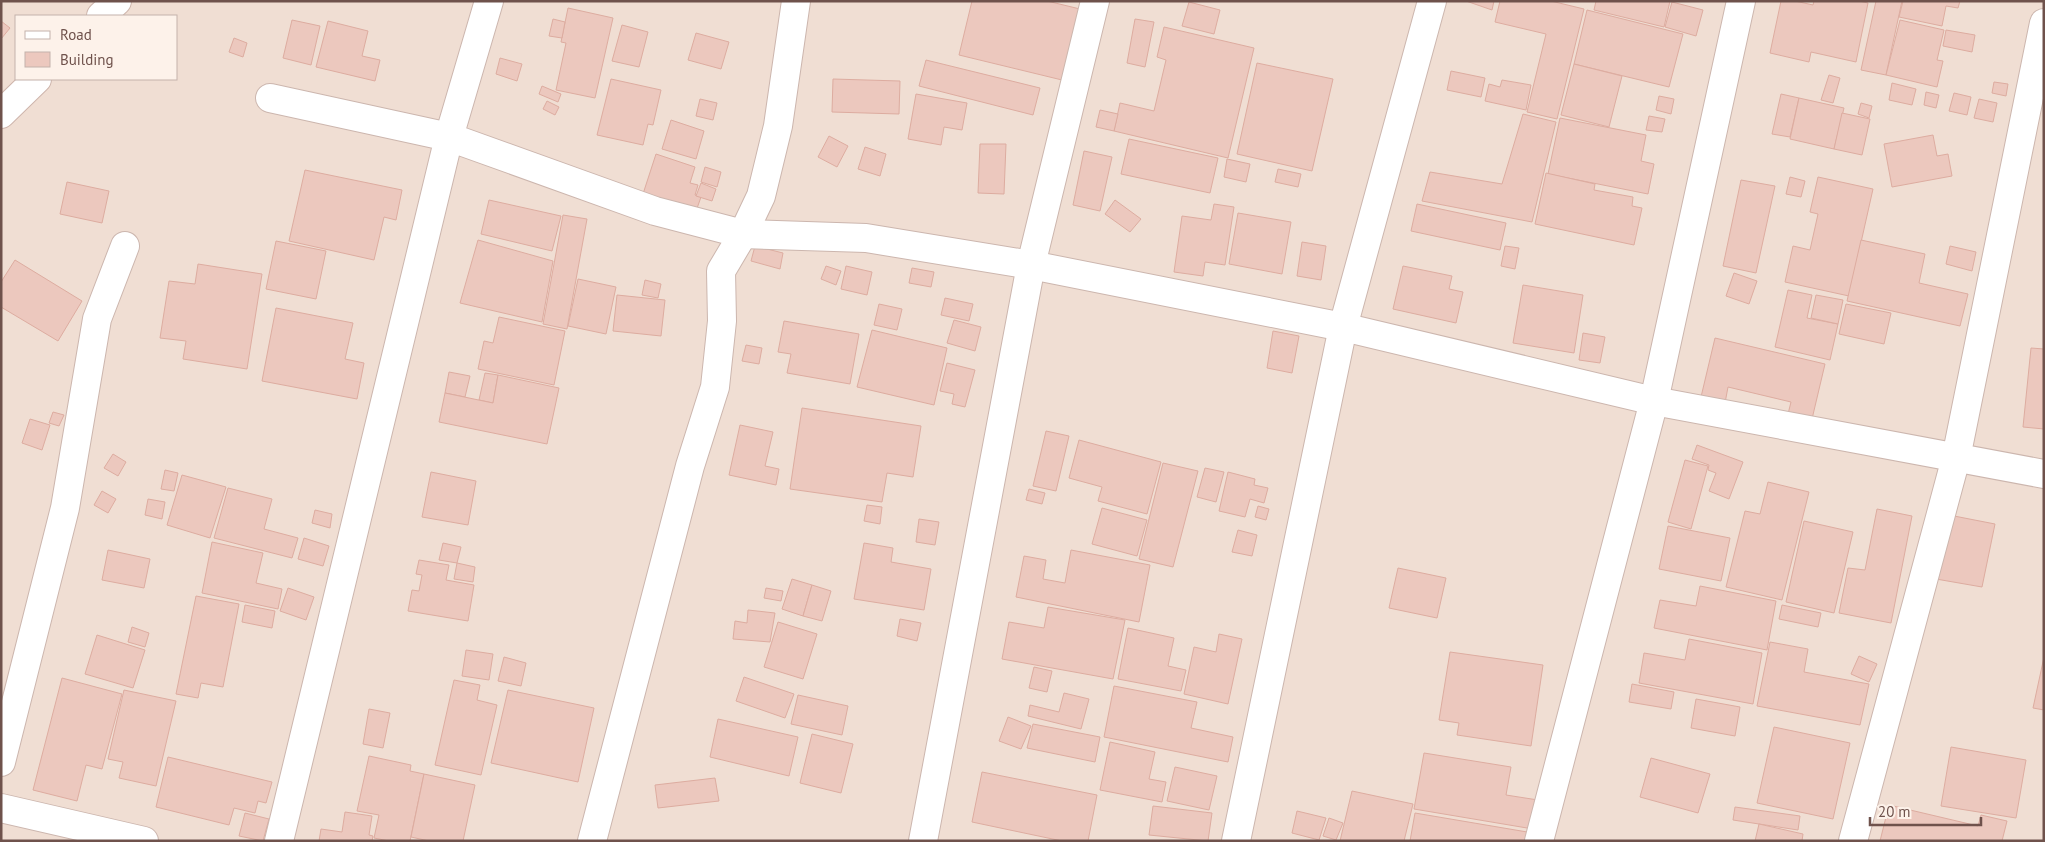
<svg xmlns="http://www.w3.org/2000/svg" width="2045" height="842" font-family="'PT Sans',sans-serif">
<rect width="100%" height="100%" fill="#faede4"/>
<path fill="#f0ded3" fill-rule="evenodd" d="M1,1h2043v840h-2043zM16,16h160v63h-160z"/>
<g fill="#ecc8be" stroke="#ddaca0">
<path d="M972,1h75l33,8 -18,71 -103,-25z"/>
<path d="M1466,1h28l-2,9z"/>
<path d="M1500,1h51l33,8 -27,110 -30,-7 19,-78 -51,-12z"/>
<path d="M1596,1h74l-6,26 -70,-17z"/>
<path d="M1781,1h14l18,4 1,-4h45l9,2 -12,59 -45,-10 -2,10 -39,-9z"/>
<path d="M1876,1h26l-16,74 -25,-5z"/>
<path d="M1903,1h57l-2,7 -12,-2 -4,20 -43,-9z"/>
<path d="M1189,2l31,8 -6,24 -32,-8z"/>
<path d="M1672,2l31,8 -7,26 -31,-9z"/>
<path d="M568,8l45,10 -18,80 -39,-8 10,-47 -5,-1z"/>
<path d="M1587,10l96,24 -14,53 -95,-23z"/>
<path d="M553,19l12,3 -3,16 -13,-2z"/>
<path d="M1135,19l19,3 -9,45 -18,-4z"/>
<path d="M292,20l28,6 -9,39 -28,-7z"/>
<path d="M1900,20l44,10 -7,30 6,1 -6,26 -51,-12z"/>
<path d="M1,21l9,7 -9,11z"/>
<path d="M328,21l40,10 -6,25 18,4 -5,21 -59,-14z"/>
<path d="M622,25l26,7 -9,35 -27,-6z"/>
<path d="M1164,27l90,21 -26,110 -114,-27 6,-28 34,8 12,-51 -9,-3z"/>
<path d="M1946,30l29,5 -3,17 -29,-6z"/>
<path d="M696,33l33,9 -8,27 -33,-9z"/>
<path d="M234,38l13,5 -4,14 -14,-5z"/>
<path d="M500,58l22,6 -5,17 -21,-7z"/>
<path d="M926,60l114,28 -7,27 -114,-29z"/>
<path d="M1257,63l76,16 -21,92 -75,-17z"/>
<path d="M1574,64l48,12 -13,51 -48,-12z"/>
<path d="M1451,71l34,7 -4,19 -34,-7z"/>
<path d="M1829,75l11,3 -7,25 -12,-3z"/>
<path d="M611,79l50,11 -8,35 -5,-1 -5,21 -46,-10z"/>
<path d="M833,79l67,2 -1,33 -67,-2z"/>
<path d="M1502,80l29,5 -5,25 -41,-9 4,-17 11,3z"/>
<path d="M1994,82l14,2 -2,12 -14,-3z"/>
<path d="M1892,83l24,6 -4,16 -23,-5z"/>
<path d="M542,86l19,8 -3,8 -19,-8z"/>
<path d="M1926,92l13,3 -3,13 -12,-3z"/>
<path d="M1954,93l17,4 -4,18 -18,-4z"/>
<path d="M916,94l51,9 -5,27 -18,-3 -3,18 -33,-6z"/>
<path d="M1781,94l18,4 -9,39 -18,-3z"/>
<path d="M1659,96l15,3 -3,15 -15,-4z"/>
<path d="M1799,98l45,10 -10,41 -44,-10z"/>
<path d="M700,99l17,4 -4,17 -17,-4z"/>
<path d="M1979,99l18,4 -4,19 -19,-4z"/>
<path d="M547,101l12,6 -4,8 -12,-6z"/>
<path d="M1861,103l11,3 -3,12 -11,-4z"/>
<path d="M1100,110l18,4 -4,17 -18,-4z"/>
<path d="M1842,113l28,6 -8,36 -28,-6z"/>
<path d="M1523,114l33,8 -24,100 -110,-21 8,-29 72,12z"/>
<path d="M1649,116l16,3 -3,13 -16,-2z"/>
<path d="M1560,118l86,17 -5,26 13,3 -6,30 -100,-20z"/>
<path d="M671,120l33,11 -8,28 -34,-10z"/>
<path d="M1933,135l4,21 11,-2 4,22 -60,11 -8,-43z"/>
<path d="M829,136l19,10 -11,21 -19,-10z"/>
<path d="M1129,139l89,19 -8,35 -89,-19z"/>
<path d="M980,144h26l-2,50 -26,-1z"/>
<path d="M865,147l21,7 -6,22 -22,-7z"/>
<path d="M1084,151l28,6 -12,54 -27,-6z"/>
<path d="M656,154l39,13 -5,16 8,2 -3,10 6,2 -6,17 -53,-17z"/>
<path d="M1227,159l23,5 -4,18 -22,-5z"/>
<path d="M705,167l16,5 -4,15 -16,-5z"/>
<path d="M1278,169l23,5 -3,13 -23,-5z"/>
<path d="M305,170l97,20 -6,30 -12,-3 -10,43 -85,-19z"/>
<path d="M1546,173l49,11 -1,6 39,7 -1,9 10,2 -8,37 -99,-21z"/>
<path d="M1790,177l15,4 -4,16 -15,-3z"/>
<path d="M1818,177l55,12 -24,107 -64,-14 8,-36 17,4 8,-36 -8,-2z"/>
<path d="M1741,180l34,6 -19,87 -33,-7z"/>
<path d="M67,182l42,9 -7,32 -42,-9z"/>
<path d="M701,183l15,6 -4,12 -16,-5z"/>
<path d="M489,200l72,16 -9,35 -71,-17z"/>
<path d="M1115,200l26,19 -11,13 -25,-18z"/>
<path d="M1214,204l20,3 -9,58 -20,-3 -2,14 -29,-4 8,-56 29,4z"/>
<path d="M1417,204l89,19 -6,27 -89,-19z"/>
<path d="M1238,213l53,9 -9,52 -53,-10z"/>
<path d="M563,215l24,4 -20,110 -24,-5z"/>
<path d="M478,240l75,21 -11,61 -82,-19z"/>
<path d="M1861,240l64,14 -6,29 49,11 -8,32 -113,-25z"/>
<path d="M276,241l50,10 -10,48 -50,-10z"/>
<path d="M1302,242l24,4 -5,34 -24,-4z"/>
<path d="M755,246l28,7 -3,16 -29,-8z"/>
<path d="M1505,246l14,2 -4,21 -14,-3z"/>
<path d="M1950,246l26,6 -4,19 -26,-7z"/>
<path d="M15,260l67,41 -24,40 -57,-34v-25z"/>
<path d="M198,264l64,10 -15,95 -64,-10 3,-18 -26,-3 9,-57 26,3z"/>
<path d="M826,266l15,5 -5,14 -15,-6z"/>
<path d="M846,266l26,6 -5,23 -26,-6z"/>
<path d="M1403,266l49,10 -3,13 14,3 -7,31 -63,-14z"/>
<path d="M912,268l22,4 -3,15 -22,-4z"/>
<path d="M1734,273l23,8 -8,23 -23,-8z"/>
<path d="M578,279l38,8 -10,47 -38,-8z"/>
<path d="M645,280l16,4 -3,14 -16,-3z"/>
<path d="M1523,285l60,10 -9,58 -61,-10z"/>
<path d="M1788,290l24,5 -5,23 31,6 -8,36 -55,-13z"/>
<path d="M617,295l48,5 -4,36 -48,-5z"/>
<path d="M1816,295l27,5 -5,24 -27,-6z"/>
<path d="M945,298l28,6 -4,17 -28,-6z"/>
<path d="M879,304l23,5 -5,21 -23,-5z"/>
<path d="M1846,304l45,9 -7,31 -45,-10z"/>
<path d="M276,308l77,15 -8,36 19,4 -7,36 -95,-18z"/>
<path d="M499,317l66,14 -11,54 -76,-16 6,-28 9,2z"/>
<path d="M954,320l27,7 -6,24 -28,-8z"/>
<path d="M784,321l75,13 -9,50 -63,-11 4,-19 -13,-2z"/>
<path d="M872,330l75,18 -13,57 -77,-18z"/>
<path d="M1273,331l26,5 -7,37 -25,-5z"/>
<path d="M1583,333l22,4 -5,26 -21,-3z"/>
<path d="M1715,338l110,26 -13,55 -24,-5 3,-12 -63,-15 -3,16 -24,-6z"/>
<path d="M746,345l16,3 -3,16 -17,-3z"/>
<path d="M2031,348l13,1v80l-21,-2z"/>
<path d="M947,363l28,7 -10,37 -13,-3 2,-10 -14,-3z"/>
<path d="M449,372l21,4 -5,21 -20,-4z"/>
<path d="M485,373l13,2 -5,28 -14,-3z"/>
<path d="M498,375l61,13 -12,56 -108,-22 6,-29 48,10z"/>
<path d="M802,408l119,18 -8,51 -26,-4 -5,29 -92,-13z"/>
<path d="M53,412l11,3 -5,11 -10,-3z"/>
<path d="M30,419l20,6 -8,25 -20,-7z"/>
<path d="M740,425l33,7 -8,34 14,3 -3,16 -47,-10z"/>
<path d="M1046,431l23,5 -13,55 -23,-5z"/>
<path d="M1079,440l82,22 -14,52 -49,-13 4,-14 -33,-9z"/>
<path d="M1697,445l46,17 -14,37 -20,-8 7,-18 -8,-3 1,-5 -17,-6z"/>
<path d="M113,454l13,8 -8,14 -14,-8z"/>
<path d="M1685,460l23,6 -17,63 -23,-7z"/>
<path d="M1163,463l35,8 -25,96 -34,-8z"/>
<path d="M1205,468l19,4 -8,30 -19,-5z"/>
<path d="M165,470l13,3 -4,18 -13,-2z"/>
<path d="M431,472l45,9 -8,44 -46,-8z"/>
<path d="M1228,472l27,7 -1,6 14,3 -4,15 -14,-4 -5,18 -26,-6z"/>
<path d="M182,475l44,12 -16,51 -43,-13z"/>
<path d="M1768,482l41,10 -27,108 -56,-13 19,-76 15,3z"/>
<path d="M228,488l44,11 -8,30 34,9 -6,20 -78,-20z"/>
<path d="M1029,489l16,4 -3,11 -16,-4z"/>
<path d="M102,491l14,8 -8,14 -14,-8z"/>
<path d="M148,499l17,3 -3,17 -17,-4z"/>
<path d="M867,505l15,2 -2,17 -16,-3z"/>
<path d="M1258,506l11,3 -3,11 -11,-3z"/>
<path d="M1102,508l45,12 -10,36 -45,-12z"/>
<path d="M1877,509l35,7 -21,107 -52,-10 9,-45 17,2z"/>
<path d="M315,510l17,4 -2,14 -18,-5z"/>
<path d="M1949,515l46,9 -13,63 -46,-8z"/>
<path d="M919,519l20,3 -4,23 -19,-3z"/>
<path d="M1804,521l49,11 -19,81 -48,-11z"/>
<path d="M1668,526l62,12 -9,43 -62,-12z"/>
<path d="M1238,530l19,5 -5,21 -20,-4z"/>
<path d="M304,538l25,8 -6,20 -25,-7z"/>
<path d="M212,542l51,11 -7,30 26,6 -4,20 -76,-16z"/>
<path d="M443,543l18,4 -4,16 -18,-3z"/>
<path d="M864,543l29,5 -2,14 40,7 -7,41 -70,-11z"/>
<path d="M108,550l42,9 -6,29 -42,-8z"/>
<path d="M1071,550l79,15 -11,57 -123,-25 8,-41 22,4 -3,19 22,4z"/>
<path d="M419,560l30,5 -3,15 28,5 -6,36 -60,-10 4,-21 7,1 3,-16 -6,-1z"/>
<path d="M457,563l18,4 -2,15 -19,-3z"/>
<path d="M1398,568l48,10 -9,40 -48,-10z"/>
<path d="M792,579l20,6 -9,31 -21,-7z"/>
<path d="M812,585l19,6 -9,30 -19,-5z"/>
<path d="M1700,586l76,15 -9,49 -113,-22 6,-28 36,6z"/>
<path d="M288,588l26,9 -8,23 -26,-9z"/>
<path d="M766,588l17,3 -2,10 -17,-3z"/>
<path d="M196,596l43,8 -16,83 -22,-4 -3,15 -22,-4z"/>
<path d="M245,605l30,6 -3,17 -30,-6z"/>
<path d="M1782,605l39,8 -3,14 -39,-8z"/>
<path d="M1048,607l77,13 -12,59 -111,-20 7,-37 35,6z"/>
<path d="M748,610l27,3 -5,29 -37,-3 2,-18 12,2z"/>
<path d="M900,619l21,4 -4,18 -20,-5z"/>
<path d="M778,622l39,12 -14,45 -39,-12z"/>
<path d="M132,627l17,6 -4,14 -17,-5z"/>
<path d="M1128,628l46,10 -6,28 18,4 -5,21 -63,-12z"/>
<path d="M1219,634l23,5 -14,65 -44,-10 10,-47 22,5z"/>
<path d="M97,635l48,15 -12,38 -48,-14z"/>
<path d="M1689,639l73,14 -9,51 -114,-21 5,-30 41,7z"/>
<path d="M1770,642l38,7 -4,23 65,12 -9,41 -103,-19z"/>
<path d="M466,650l27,4 -4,26 -27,-4z"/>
<path d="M1450,652l93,13 -12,81 -74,-11 2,-12 -20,-3z"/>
<path d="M1859,656l18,8 -8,18 -18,-8z"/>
<path d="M504,657l22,6 -5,23 -23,-5z"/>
<path d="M2044,657v53l-11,-2z"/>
<path d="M1034,667l18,4 -5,21 -18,-4z"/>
<path d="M744,677l50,17 -9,24 -49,-17z"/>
<path d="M62,678l60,16 -20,75 -16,-4 -9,36 -44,-11z"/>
<path d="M454,680l26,5 -3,15 20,5 -16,70 -46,-10z"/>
<path d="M1632,684l42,8 -3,17 -42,-7z"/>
<path d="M1114,686l83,16 -6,26 42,9 -5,25 -124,-25z"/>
<path d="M124,690l52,11 -20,85 -37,-8 4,-16 -15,-3z"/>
<path d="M508,690l86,18 -16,74 -87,-19z"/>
<path d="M1064,693l25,6 -8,30 -53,-13 2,-11 29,7z"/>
<path d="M798,695l50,11 -6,29 -51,-11z"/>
<path d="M1696,699l44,8 -5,29 -44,-8z"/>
<path d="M369,709l21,4 -7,35 -20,-4z"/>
<path d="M1008,717l23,9 -10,23 -22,-8z"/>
<path d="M718,719l80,18 -9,39 -79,-19z"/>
<path d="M1033,724l67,13 -5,25 -68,-14z"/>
<path d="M1774,727l76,16 -17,76 -76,-16z"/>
<path d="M812,734l41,10 -12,49 -41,-10z"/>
<path d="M1110,742l45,10 -6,27 17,3 -4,20 -62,-12z"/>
<path d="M1951,747l75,13 -10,58 -75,-12z"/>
<path d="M1424,753l87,14 -5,28 32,5 -5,29 -119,-20z"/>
<path d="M369,756l42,9 -1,6 14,3 -14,67h-21l-15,-3 5,-23 -22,-4z"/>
<path d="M168,757l104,25 -6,21 -8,-2 -3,12 -21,-5 -5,17 -73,-18z"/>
<path d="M1651,758l59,16 -12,39 -58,-16z"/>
<path d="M1175,767l42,9 -8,34 -42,-9z"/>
<path d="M982,772l115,23 -9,46h-26l-90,-19z"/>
<path d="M424,774l51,11 -12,56h-34l-18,-4z"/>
<path d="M715,778l4,23 -61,7 -3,-23z"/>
<path d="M1352,791l61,13 -9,37h-64z"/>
<path d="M1889,805l89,21 3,-11 26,6 -5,20h-122z"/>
<path d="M1153,806l59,7 -4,28 -59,-6z"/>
<path d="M1735,807l65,9 -2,14 -65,-10z"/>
<path d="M1297,811l29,7 -7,22 -27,-7z"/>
<path d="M345,812l27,4 -3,19 4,1 -1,5h-53l2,-12 21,3z"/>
<path d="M245,813l24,6 -6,22 -24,-5z"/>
<path d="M1415,813l118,20 -1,8h-122z"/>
<path d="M1329,818l14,5 -7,17 -13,-4z"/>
<path d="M1759,824l44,10 -1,7h-47z"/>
</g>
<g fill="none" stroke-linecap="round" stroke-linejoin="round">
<g stroke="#ccb6ae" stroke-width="30">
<g id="street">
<path d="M270,98l179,39 206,74 88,23 123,4 165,27 312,62 311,74 390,73"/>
<path d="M1,762l64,-254 32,-189 28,-73"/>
<path d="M1,808l143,33"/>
<path d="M279,841l170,-704 40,-136"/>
<path d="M592,841l98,-375 25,-79 7,-66 -1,-50 22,-37 18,-38 17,-70 18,-125"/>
<path d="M923,841l108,-576 64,-264"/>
<path d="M1236,841l107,-514 89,-326"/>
<path d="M1539,841l115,-440 87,-400"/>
<path d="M1853,841l103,-383 88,-435"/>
</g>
</g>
<g stroke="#ceb5ac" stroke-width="30">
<g id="secondary">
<path d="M101,16l16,-15"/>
<path d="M1,114l36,-35"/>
</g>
</g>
<use href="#street" stroke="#fff" stroke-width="28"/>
<use href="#secondary" stroke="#fff" stroke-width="28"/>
</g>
<rect width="2045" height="842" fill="none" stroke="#6f524c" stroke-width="5"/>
<rect x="15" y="15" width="162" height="65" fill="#fdf2ea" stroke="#c4b2ab"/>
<rect x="25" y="31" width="25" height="8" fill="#ffffff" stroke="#c4b2ab"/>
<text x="60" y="40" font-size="15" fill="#6f524c">Road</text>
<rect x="25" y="52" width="25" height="15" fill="#ecc8be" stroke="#c4b2ab"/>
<text x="60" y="65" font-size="15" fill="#6f524c">Building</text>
<path d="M1870 817v8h111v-8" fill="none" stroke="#6f524c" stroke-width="2.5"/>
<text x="1878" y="817" font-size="15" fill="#6f524c" stroke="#fdf2ea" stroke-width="4" paint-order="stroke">20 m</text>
</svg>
